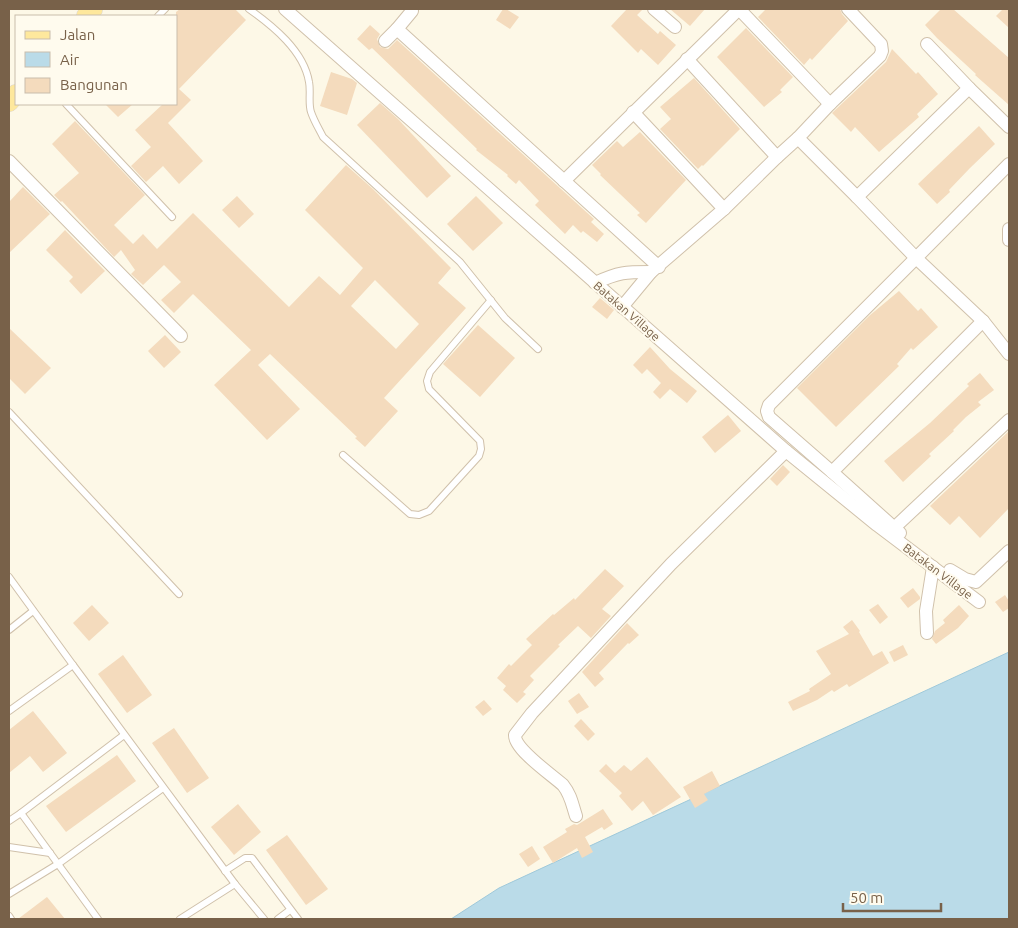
<svg xmlns="http://www.w3.org/2000/svg" width="1018" height="928" font-family="Ubuntu,sans-serif">
<rect width="100%" height="100%" fill="#fdf8e7"/>
<path fill="#badbe8" stroke="#9fc9da" d="M1009,652v267h-558l48,-31z"/>
<g fill="#f4dbbd" fill-rule="evenodd">
<path d="M180,9h55l11,11 -67,69 12,11 -23,23 35,38 -24,23 -16,-18 -17,16 -15,-16 20,-19 -16,-17 28,-26h13v-92z"/>
<path d="M503,9h3l13,8 -9,12 -14,-9z"/>
<path d="M627,9h16l-6,6 21,19 2,-3 16,14 -18,20 -17,-16 -3,4 -27,-27z"/>
<path d="M670,9h35l-15,17z"/>
<path d="M766,9h74l2,5 6,7 -36,39 -2,-2 -6,7 -46,-48z"/>
<path d="M941,9h12l56,49v47l-34,-30 1,-1 -39,-36 -12,-13z"/>
<path d="M1003,9h6v19l-13,-12z"/>
<path d="M370,25l10,9 -3,5 3,8 8,2 9,-9 197,179 -3,3 13,12 -7,8 -14,-11 -2,2 -8,-8 -8,9 -30,-29 4,-4 -20,-21 -3,4 -9,-8 1,-1 -32,-25 1,-1 -105,-101 -3,2 -12,-11z"/>
<path d="M746,28l47,49 -13,13 2,2 -18,15 -47,-50z"/>
<path d="M892,49l24,25 2,-2 20,22 -21,20 2,3 -40,35 -24,-25 -4,5 -19,-19 54,-51z"/>
<path d="M331,72l21,7 5,4 -10,32 -27,-9z"/>
<path d="M694,78l46,51 -37,37 -1,-1 -4,4 -38,-40 11,-10 -11,-12z"/>
<path d="M380,103l18,16 53,57 -24,22 -70,-73z"/>
<path d="M105,104h28l-15,13z"/>
<path d="M75,121l70,74 -31,30 19,19 10,-10 14,15 36,-36 96,94 30,-31 21,19 23,-27 -58,-58 41,-45 27,24 78,79 -13,15 28,25 -82,90 14,13 -33,36 -10,-9 2,-1 -87,-83 -12,11 42,44 -33,31 -53,-55 37,-35 -58,-56 -19,19 -13,-13 20,-18 -17,-17 -21,20 -12,-11 4,-4 -14,-20 -7,7 -52,-56 -1,1 -7,-7 25,-22 -27,-29zM375,280l44,44 -23,25 -45,-43z"/>
<path d="M979,126l16,18 -25,24 -21,22 1,2 -13,12 -19,-20z"/>
<path d="M640,132l46,48 -40,43 -9,-8 3,-2 -40,-38 1,-1 -9,-9 25,-24 6,6z"/>
<path d="M23,187l27,27 -41,39v-51z"/>
<path d="M237,196l17,18 -15,14 -17,-18z"/>
<path d="M476,196l27,27 -30,28 -26,-27z"/>
<path d="M65,230l40,41 -24,23 -12,-13 4,-4 -27,-27z"/>
<path d="M899,291l19,20 3,-3 17,19 -25,23 -2,-2 -14,16 2,2 -63,61 -39,-39 72,-72z"/>
<path d="M600,298l14,12 -7,9 -15,-12z"/>
<path d="M478,325l37,33 -35,39 -37,-33z"/>
<path d="M9,328l42,40 -26,26 -16,-16z"/>
<path d="M165,335l16,17 -17,16 -16,-17z"/>
<path d="M650,347l20,22 27,22 -10,12 -17,-14 -10,10 -7,-7 8,-9 -14,-14 -5,5 -9,-9z"/>
<path d="M980,373l14,17 -16,12 3,3 -15,12 -13,13 1,1 -25,23 2,2 -28,26 -19,-21 46,-38 39,-37 -2,-2z"/>
<path d="M728,415l13,16 -26,22 -13,-16z"/>
<path d="M1009,431v77l-29,30 -21,-22 -9,9 -20,-19z"/>
<path d="M783,465l7,7 -13,14 -7,-7z"/>
<path d="M605,569l19,17 -22,23 9,7 -20,22 -13,-12 -20,19 2,1 -30,30 4,4 -11,12 3,2 -9,9 -14,-13 3,-4 -9,-8 12,-14 2,2 21,-21 -6,-6 27,-25 1,1 20,-17 1,2z"/>
<path d="M913,588l7,9v2l-12,9 -8,-10z"/>
<path d="M1005,595l4,6v7l-6,4 -8,-10z"/>
<path d="M878,604l10,13 -8,7 -11,-14z"/>
<path d="M92,605l17,18 -20,18 -16,-18z"/>
<path d="M959,605l10,11 -11,12 -22,16 -4,-5 3,-8 10,-8 -2,-3z"/>
<path d="M852,620l8,11 -1,1 14,24 9,-5 7,12 -40,24 -2,-3 -13,8 -2,-2 -15,10 -24,11 -5,-9 22,-11 -1,-2 22,-15 -15,-23 33,-17 -6,-7z"/>
<path d="M627,623l12,12 -10,9 -1,-1 -29,30 5,6 -9,8 -13,-15z"/>
<path d="M903,645l5,10 -14,7 -5,-10z"/>
<path d="M123,655l29,40 -25,18 -29,-39z"/>
<path d="M579,693l10,14 -12,7 -9,-13z"/>
<path d="M484,700l8,9 -9,7 -8,-9z"/>
<path d="M33,711l34,42 -24,19 -13,-16 -21,17v-43z"/>
<path d="M581,719l14,15 -7,7 -14,-15z"/>
<path d="M174,728l35,50 -22,15 -35,-50z"/>
<path d="M117,755l19,26 -70,51 -20,-26z"/>
<path d="M647,757l34,40 -28,18 -10,-14 -11,10 -13,-15 3,-3 -23,-22 7,-7 9,9 9,-8 7,6z"/>
<path d="M712,771l8,15 -16,8 4,6 -13,8 -12,-21z"/>
<path d="M238,804l23,28 -27,23 -23,-28z"/>
<path d="M603,809l10,15 -9,6 -2,-3 -17,10 8,15 -11,6 -5,-10 -24,15 -10,-16 24,-15 -2,-3 9,-5 3,1z"/>
<path d="M287,835l41,54 -22,16 -40,-55z"/>
<path d="M532,846l8,13 -12,8 -9,-13z"/>
<path d="M47,897l18,22h-47z"/>
</g>
<g fill="none" stroke-linecap="round" stroke-linejoin="round">
<g stroke="#d0c1ab" stroke-width="8">
<g id="lane">
<path d="M249,9c24,17 55,42 60,73 2,9 -1,21 2,30 3,9 8,17 12,25l137,125 45,56 33,31"/>
<path d="M158,16l7,-7"/>
<path d="M66,104l106,113"/>
<path d="M9,412l170,182"/>
<path d="M343,455l67,59 9,1 10,-4 50,-55 2,-7 -1,-8 -51,-52 -2,-8 3,-9 61,-72"/>
<path d="M9,577l64,88 -64,46"/>
<path d="M9,630l24,-19"/>
<path d="M73,665l162,219 29,35"/>
<path d="M21,813l103,-78"/>
<path d="M9,821l12,-8 77,106"/>
<path d="M9,847l41,6"/>
<path d="M225,871l20,-13h7l46,61"/>
<path d="M9,894l49,-30 105,-76"/>
<path d="M9,916l2,3"/>
<path d="M180,919l55,-35"/>
<path d="M278,919l12,-9"/>
</g>
</g>
<g stroke="#d0c1ab" stroke-width="14">
<g id="street">
<path d="M285,9l501,442 91,74 102,77"/>
<path d="M654,9l21,18"/>
<path d="M739,9l91,95"/>
<path d="M848,9l33,35 1,7 -2,5 -50,48 -32,34 59,59"/>
<path d="M412,11l-15,18 262,238"/>
<path d="M385,41l12,-12"/>
<path d="M927,44l42,44"/>
<path d="M687,59l90,98 21,-19"/>
<path d="M633,112l91,97"/>
<path d="M9,161l172,175"/>
<path d="M1009,164l-93,94 67,63 26,33"/>
<path d="M564,181l175,-172"/>
<path d="M1009,229v11"/>
<path d="M595,283c24,-11 30,-11 56,-11"/>
<path d="M622,307l29,-35 73,-63 53,-52"/>
<path d="M832,472l-63,-55 -2,-6 2,-6 147,-147 -59,-61 112,-109 40,39"/>
<path d="M894,528l115,-108"/>
<path d="M900,533l-68,-61 151,-151"/>
<path d="M950,570l15,9 11,3 33,-31"/>
<path d="M927,633l-1,-22 7,-44"/>
<path d="M576,816c-4,-12 -5,-21 -13,-31 -11,-10 -49,-36 -48,-50l17,-22 139,-149 115,-113"/>
</g>
</g>
<g stroke="#dcd6d0" stroke-width="20">
<g id="primary">
<path d="M86,16l7,-7"/>
<path d="M9,102l7,-8"/>
</g>
</g>
<use href="#lane" stroke="#fff" stroke-width="6"/>
<use href="#street" stroke="#fff" stroke-width="12"/>
<use href="#primary" stroke="#fee89d" stroke-width="19"/>
</g>
<g text-anchor="middle" dominant-baseline="central" stroke-width="4" stroke-linejoin="round" paint-order="stroke">
<g font-size="12" fill="#786149" stroke="#fffbee">
<text transform="translate(627 311) rotate(41)">Batakan Village</text>
<text transform="translate(938 571) rotate(37)">Batakan Village</text>
</g>
</g>
<rect width="1018" height="928" fill="none" stroke="#786149" stroke-width="20"/>
<rect x="15" y="15" width="162" height="90" fill="#fffbee" stroke="#c9bdac"/>
<rect x="25" y="31" width="25" height="8" fill="#fee89d" stroke="#c9bdac"/>
<text x="60" y="40" font-size="15" fill="#786149">Jalan</text>
<rect x="25" y="52" width="25" height="15" fill="#badbe8" stroke="#c9bdac"/>
<text x="60" y="65" font-size="15" fill="#786149">Air</text>
<rect x="25" y="78" width="25" height="15" fill="#f4dbbd" stroke="#c9bdac"/>
<text x="60" y="90" font-size="15" fill="#786149">Bangunan</text>
<path d="M843 903v8h98v-8" fill="none" stroke="#786149" stroke-width="2.5"/>
<text x="850" y="903" font-size="15" fill="#786149" stroke="#fffbee" stroke-width="4" paint-order="stroke">50 m</text>
</svg>
